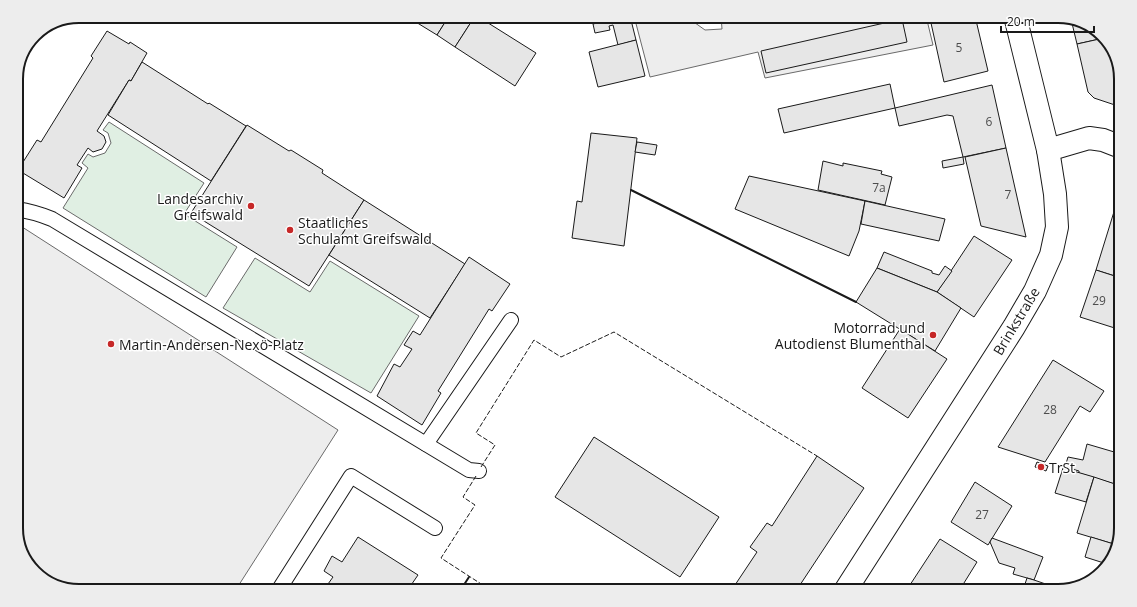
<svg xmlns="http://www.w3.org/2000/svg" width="1137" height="607" font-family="'Open Sans',sans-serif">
<rect width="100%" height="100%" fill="#fff"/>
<g fill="#e0efe3" stroke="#6a6a6a">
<path d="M109,122l95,61 -20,31 53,33 -31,50 -143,-89 25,-40 -6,-5 6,-9 5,3 12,-4 6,-10 -3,-10 -5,-3z"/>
<path d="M255,258l55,34 20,-31 89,55 -48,77 -148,-85z"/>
</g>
<g fill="#ededed" stroke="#6a6a6a">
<path d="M634,16h55l2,4 14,10 17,-1 -1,-13h205l7,29 -168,33 -7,-26 -108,25z"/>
<path d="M16,223l322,207 -103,161h-156l-28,-7 -24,-21 -11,-31z"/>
</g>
<g fill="#e6e6e6" stroke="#1a1a1a">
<path d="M406,16h43l-12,19z"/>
<path d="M449,16h26l-20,31 -18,-12z"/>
<path d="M475,16h2l59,37 -21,33 -60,-39z"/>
<path d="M591,16h35l-33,8z"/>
<path d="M626,16h4l6,24 -18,5 -5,-20 -4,1 1,4 -15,3 -2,-9z"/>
<path d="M960,16h15l13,55 -44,11 -13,-59z"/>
<path d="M902,19l5,23 -141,31 -5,-22z"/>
<path d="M1071,19l15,4 18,15 -27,6z"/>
<path d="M107,31l22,13 1,-2 17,11 -16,28 -2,-1 -32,51 7,5 2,6 -4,7 -9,3 -5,-4 -11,17 5,3 -18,30 -46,-28 19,-30 4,2 52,-84 -2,-2z"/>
<path d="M1104,38l6,6 11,31v32l-27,-9 -6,-6 -11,-48z"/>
<path d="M636,40l9,36 -47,11 -9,-35z"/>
<path d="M142,62l66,42 1,-1 37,23 -35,55 -103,-66 21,-35 2,1z"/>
<path d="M890,84l5,24 -111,25 -6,-24z"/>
<path d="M992,85l14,63 -43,9 -10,-41 -6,-1 -48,11 -4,-18z"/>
<path d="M247,125l42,26 2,-1 32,20 -1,3 42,27 -55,86 -118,-73z"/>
<path d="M591,133l46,5 -13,108 -52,-8 5,-37 5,1z"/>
<path d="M637,142l20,3 -2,10 -20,-3z"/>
<path d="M1006,148l20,89 -45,-11 -16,-69z"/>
<path d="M963,157l1,7 -21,4 -1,-7z"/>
<path d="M823,161l20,5v-3l39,8 -1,3 11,3 -7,28 -67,-15z"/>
<path d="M749,176l116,25 -6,30 -10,25 -114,-47z"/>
<path d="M1121,189v89l-25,-8z"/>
<path d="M364,200l101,64 -35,54 -101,-63z"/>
<path d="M865,201l80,18 -6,22 -78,-17z"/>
<path d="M974,236l38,24 -38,57 -37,-25z"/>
<path d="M884,252l48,19v2l7,2 6,-9 7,5 -15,21 -60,-24z"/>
<path d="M469,257l41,27 -18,27 -3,-2 -51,82 3,2 -19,32 -45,-29 17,-32 6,3 12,-18 -8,-4 9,-14 7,4z"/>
<path d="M877,268l60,24 24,16 -26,43 -79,-49z"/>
<path d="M1096,270l25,8v52l-41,-13z"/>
<path d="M900,329l47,30 -39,59 -46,-30z"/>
<path d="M1053,360l51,31 -14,21 -10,-6 -35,56 -47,-15z"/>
<path d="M594,437l125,80 -39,60 -125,-80z"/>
<path d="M1087,444l34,10v32l-42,-13v-2l-14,-4 3,-10 15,3z"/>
<path d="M817,456l47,32 -68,103h-65l26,-39 -7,-5 17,-24 5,3z"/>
<path d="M1037,462l11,4 -2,5 -11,-4z"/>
<path d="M1063,468l31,9 -8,25 -31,-9z"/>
<path d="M1094,477l27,9v42l-4,17 -40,-12z"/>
<path d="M975,482l37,24 -24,39 -37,-23z"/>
<path d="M358,537l60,38 -11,16h-84l10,-14 -9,-6 8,-15 10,6z"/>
<path d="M1091,537l26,8 -3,11 -7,8 -22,-7z"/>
<path d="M992,538l51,19 -9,23 -21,-6 2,-6 -16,-5 -9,-21z"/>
<path d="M940,539l37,23 -18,29h-53z"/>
<path d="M1027,578l7,2 29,10 -5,1h-21l-13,-4z"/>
</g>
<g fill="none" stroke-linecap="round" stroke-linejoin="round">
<g stroke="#1a1a1a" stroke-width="16">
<g id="lane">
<path d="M16,209c13,2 24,5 36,10l417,251 10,1"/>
<path d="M426,444l85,-124"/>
<path d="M278,591l73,-115 84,52"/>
</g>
</g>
<g stroke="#1a1a1a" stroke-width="24">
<g id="street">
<path d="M1048,150l41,-12 14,2 18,7"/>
<path d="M845,591l169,-264 21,-36 16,-36 6,-28 -2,-33 -7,-44 -33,-134"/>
</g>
</g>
<use href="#lane" stroke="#fff" stroke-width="14"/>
<use href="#street" stroke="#fff" stroke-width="22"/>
<g stroke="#1a1a1a" stroke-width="1" stroke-dasharray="5 2" stroke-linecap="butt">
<path d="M481,467l14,-22 -19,-12 58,-93 27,17 53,-25 203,124"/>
<path d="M476,476l-13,21 12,8 -34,53 51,33"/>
</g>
<g stroke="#1a1a1a" stroke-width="2">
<path d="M631,190l225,112"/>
<path d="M460,591l9,-14"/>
</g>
</g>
<g fill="#c62828" stroke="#fff" stroke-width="1.5">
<circle cx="251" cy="206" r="4"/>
<circle cx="290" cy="230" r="4"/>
<circle cx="933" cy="335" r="4"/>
<circle cx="111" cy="344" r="4"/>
<circle cx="1041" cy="467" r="4"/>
</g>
<g text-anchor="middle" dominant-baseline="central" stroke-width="3" stroke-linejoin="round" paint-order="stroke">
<g font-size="12" fill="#4d4d4d">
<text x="959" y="47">5</text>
<text x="989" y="121">6</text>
<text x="879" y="187">7a</text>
<text x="1008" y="194">7</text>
<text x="1099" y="300">29</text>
<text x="1050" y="409">28</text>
<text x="982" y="514">27</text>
</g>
<g font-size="14" fill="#1a1a1a" stroke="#fff" text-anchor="start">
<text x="243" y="198" text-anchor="end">Landesarchiv<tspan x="243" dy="16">Greifswald</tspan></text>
<text x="298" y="222">Staatliches<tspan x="298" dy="16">Schulamt Greifswald</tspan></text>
<text x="925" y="327" text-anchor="end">Motorrad und<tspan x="925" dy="16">Autodienst Blumenthal</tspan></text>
<text x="119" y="344">Martin-Andersen-Nexö-Platz</text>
<text x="1049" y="467">TrSt</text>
</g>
<g font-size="14" fill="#1a1a1a" stroke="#fff">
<text transform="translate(1016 321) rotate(-59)">Brinkstraße</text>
</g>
</g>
<path d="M0 0H1137V607H0ZM79 23H1058A56 56 0 0 1 1114 79V528A56 56 0 0 1 1058 584H79A56 56 0 0 1 23 528V79A56 56 0 0 1 79 23Z" fill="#ededed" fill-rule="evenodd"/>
<path fill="none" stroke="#1a1a1a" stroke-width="2" d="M79 23H1058A56 56 0 0 1 1114 79V528A56 56 0 0 1 1058 584H79A56 56 0 0 1 23 528V79A56 56 0 0 1 79 23Z"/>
<path d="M1001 26v6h93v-6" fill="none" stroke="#1a1a1a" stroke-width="2"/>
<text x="1007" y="26" font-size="12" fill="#1a1a1a" stroke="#ffffff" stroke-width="3" paint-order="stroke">20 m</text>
</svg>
